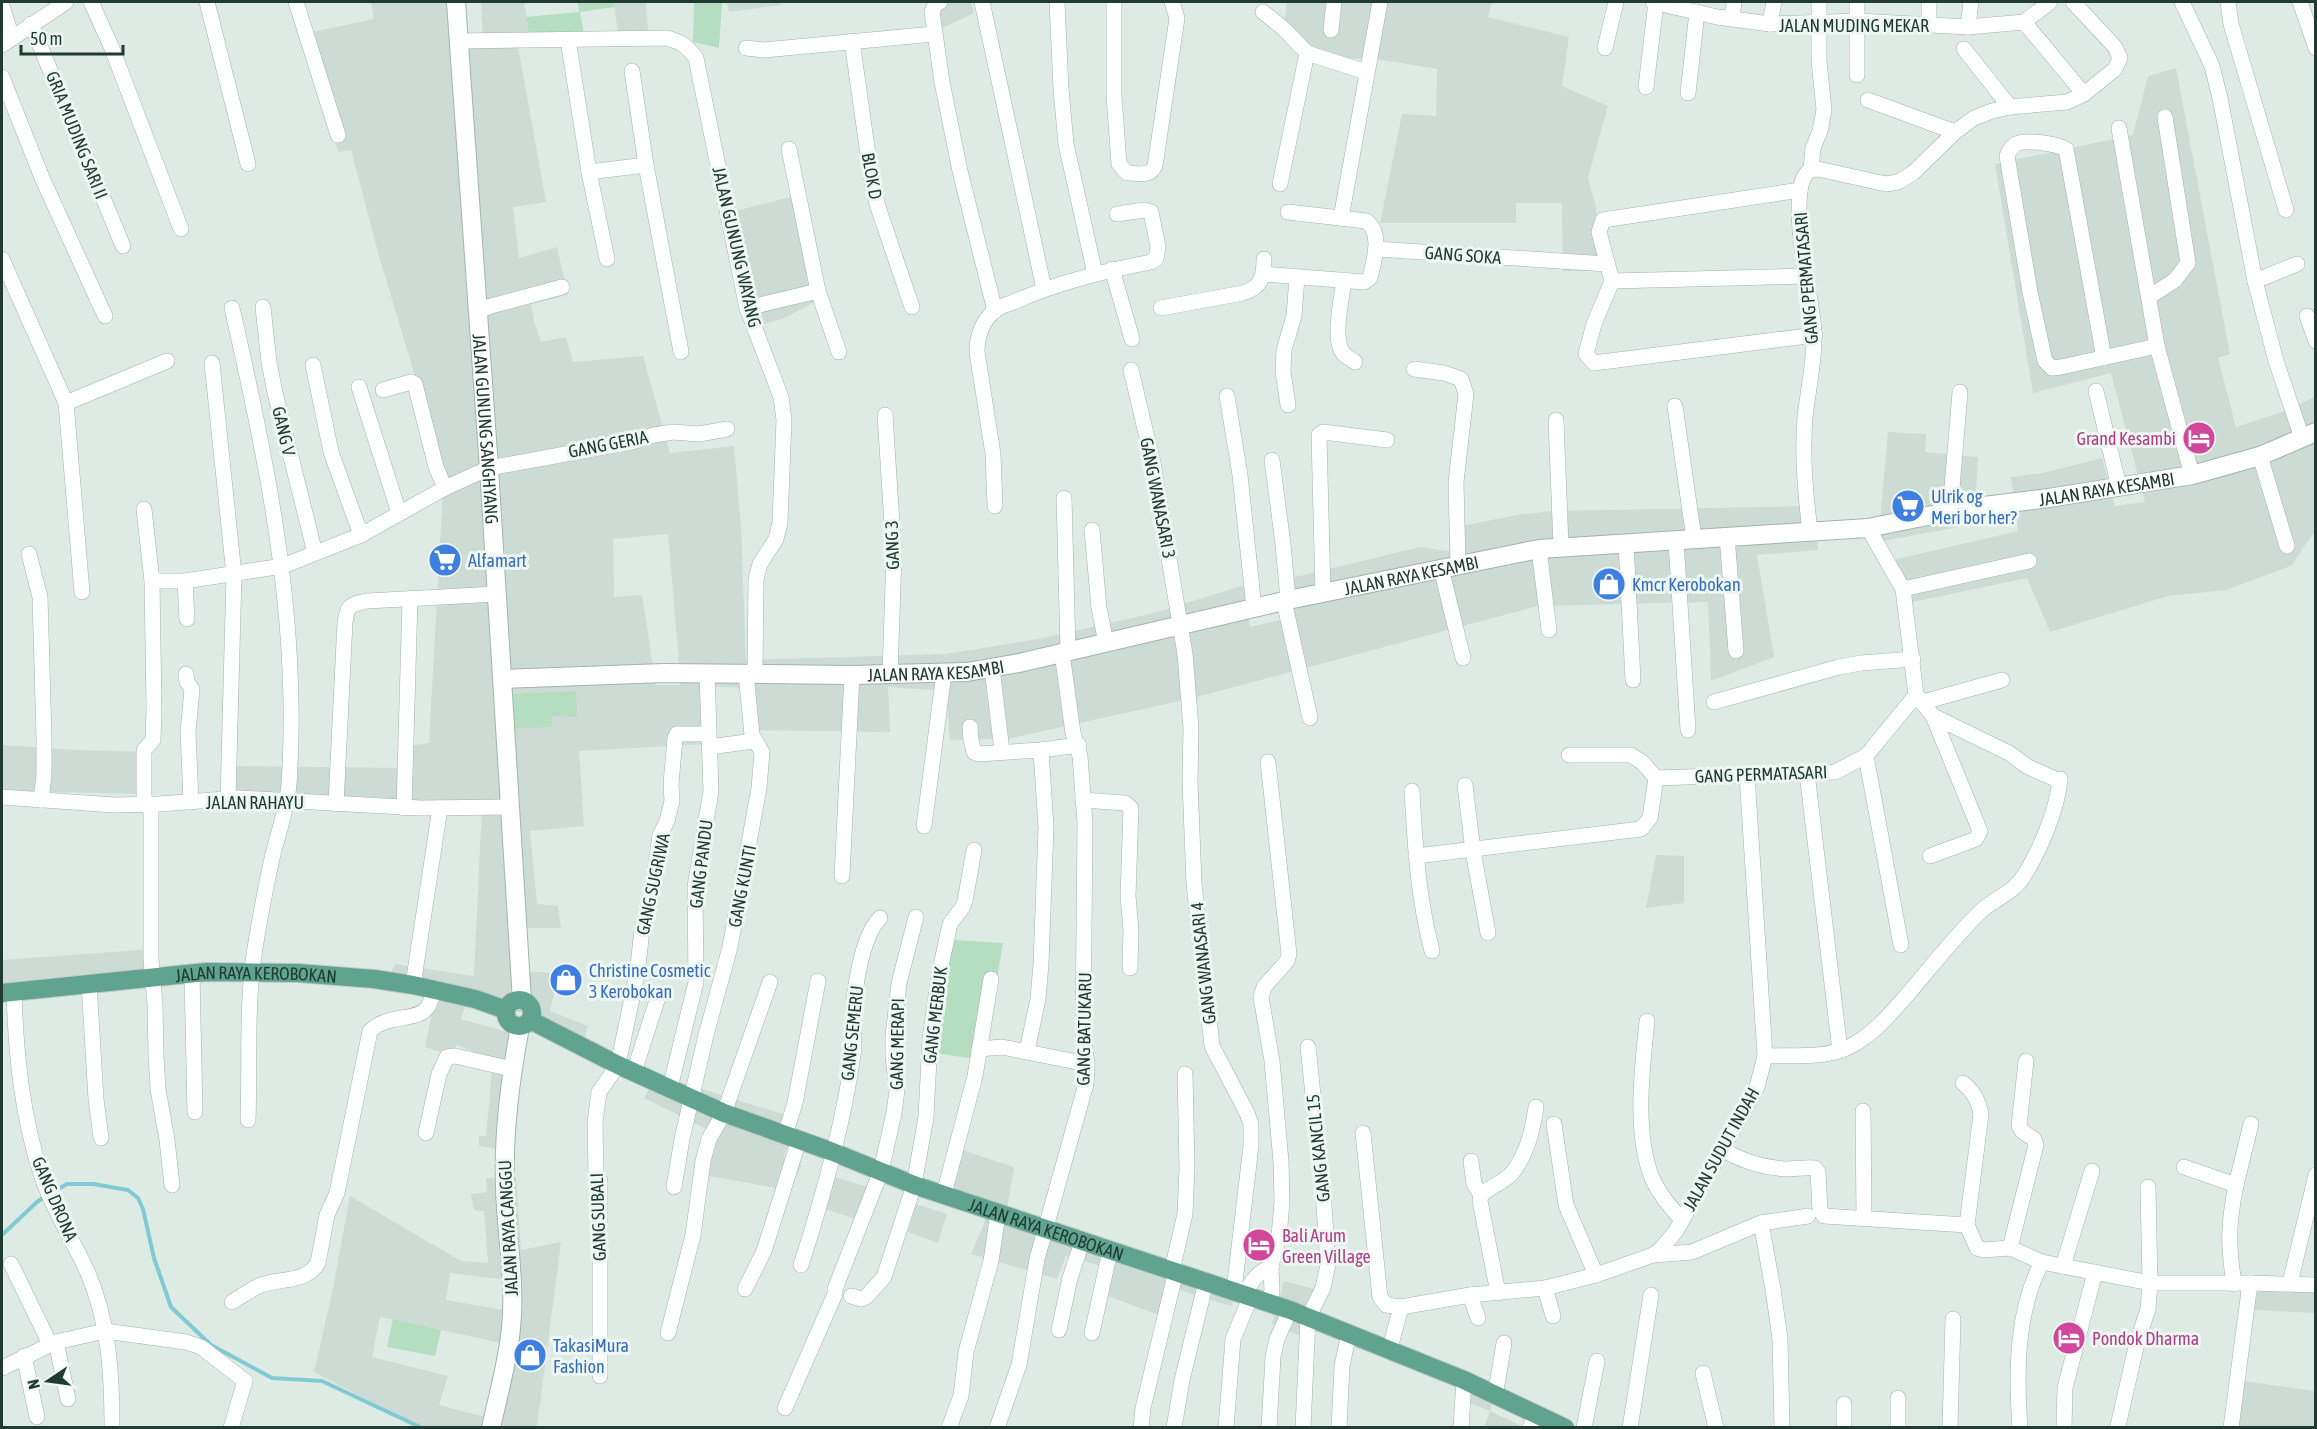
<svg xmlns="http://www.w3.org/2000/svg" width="2317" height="1429" font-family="'Asap Condensed',sans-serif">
<rect width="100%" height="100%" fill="#deebe5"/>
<g fill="#ccdbd4" fill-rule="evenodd">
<path d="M371,2h92l1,38 19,-1 -2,-37h43l8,46 -14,-2 28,156 -33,5 6,51 38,-11 11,48 -37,9 3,17 7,21 25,-5 7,25 70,-6 27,97 64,-7 7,81 5,133 199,-6 93,-15 116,-26 91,-28 5,42 38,-9 -5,-38 137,-33 40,6 2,-27 55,-11 35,-4 261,-5 5,44 -61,5 17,102 -63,24 -3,-79 -170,4 -349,93 -182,40 -57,1 -4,-49 -58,-4 2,45 -140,-2 -3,-42 -45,-2 4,58 -127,7 5,75 -54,5 7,73 21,2 3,22h-40l5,43 33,3 -9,37 38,15 -7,24 -53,-35 -59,-20 -8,24 50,14 -7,27 18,4 -8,88 -35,-6v-10h7l6,-64 -7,-16 -29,-11 -2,11 -29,-9 12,-58 -49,-9 7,-16 79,12 8,-171 -52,12 -37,-15 -171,-5 9,-31 168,2 9,-22 21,-3 15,-270 -65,-217 -28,-106 -13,2 -35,-118 71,-15zM668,534l13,151h-25l-14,-90 -28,2 -1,-58zM575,691l-23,25v11l-48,-33z"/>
<path d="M614,2h32l2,28 -30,4z"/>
<path d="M727,2h53l1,3 -52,7z"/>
<path d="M938,2h33l3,11 -31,15z"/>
<path d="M1287,2h205l-4,15 81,20 -7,49 46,20 -20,72 8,29 3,64h-36l-1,-68h-46v20h-136l22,-109 34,2 1,-47 -61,-10 -45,-1 -48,-26z"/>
<path d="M2176,68l54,286 -12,4 18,69 46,-15 33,-15v134l-24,35 -65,24 -58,6 -118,36 -23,-54 -119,25 -24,-41 134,-31 -7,-54 31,-4 60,-15 13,48 30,-4 -34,-129 -78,20 -38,-229 138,-29 15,-59z"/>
<path d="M794,196l21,106 -33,17 -33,9 -25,-114z"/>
<path d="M1888,432l38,2 -1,18 53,5 -4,67 -96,18z"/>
<path d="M2,745l73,5 71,2v42l-144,-3z"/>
<path d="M1656,855l28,1v47l-38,5z"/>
<path d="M154,949l5,26 -157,13v-28z"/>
<path d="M656,1075l143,44 -16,39 19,7 -14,25 -85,-15 9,-43 -68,-34z"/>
<path d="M950,1146l64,21 -7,42 231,80 -7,17 -51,-16 -10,29 -71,-26 5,-26 -38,-11 -9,23 -86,-25 13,-30 5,-22 -49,-15z"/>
<path d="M828,1175l53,16 -16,31 -49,-16z"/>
<path d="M516,1177l5,73 40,-8 -24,185h-110l-16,-4 -97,-51 18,-79 18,-97 111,65 27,2 -4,-52 -10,-1 -3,-16 16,-2 -1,-14zM450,1273l71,9 -1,31 -74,-13zM380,1317l136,29 -19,74 -58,-15 9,-29 -76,-19z"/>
<path d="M916,1204l31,10 -9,29 -30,-11z"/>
<path d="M2262,1275l39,11h14v27l-62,-3z"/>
<path d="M1284,1281l38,10 -12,49 -38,-16z"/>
<path d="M1460,1370l39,15 -9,26 34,16h-40l6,-16 -34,-13z"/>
<path d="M2243,1381l72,10v36l-77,1z"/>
</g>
<g fill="#b5ddbf">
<path d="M578,2h36l1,5 -35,5 6,33 -54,3 -6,-31 53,-5z"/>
<path d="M694,2h28l-3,46 -26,-6z"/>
<path d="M576,691l1,26 -25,-1v11l-47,2 -1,-35z"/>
<path d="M953,940l50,3 -20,117 -49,-7z"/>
<path d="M393,1319l48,11 -6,26 -48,-9z"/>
</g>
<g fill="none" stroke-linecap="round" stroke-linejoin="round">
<g stroke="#82cad3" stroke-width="4">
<path d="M53,1192l14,-8h26l35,6 10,8 5,11 11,49 17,49 40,38 61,33 50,3 100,47"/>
<path d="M2,1235l35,-33 9,-6"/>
</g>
<g stroke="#a1b3ac" stroke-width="16">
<g id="minor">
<path d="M91,2l20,44 70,183"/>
<path d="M207,2l41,162"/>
<path d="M296,2l42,133"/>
<path d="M940,2l-4,1 -4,9 10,70 18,89 35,140"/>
<path d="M982,2l62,287"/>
<path d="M1057,2l4,87 5,55 29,130"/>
<path d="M1114,2v94l5,68 8,9c11,0 23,4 28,-7l22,-148 -5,-16"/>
<path d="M1653,2l64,15 53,7 88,-3 110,6 56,-5 26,-20"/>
<path d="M2182,2l30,64 8,32 35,183 21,80 26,77"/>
<path d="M2228,2l3,22 55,186"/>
<path d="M2300,2l16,46"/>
<path d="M2,6l10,32"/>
<path d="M1263,12l20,16 24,25 59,19"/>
<path d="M1732,18l2,-16"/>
<path d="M2024,22l60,72"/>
<path d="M31,24l92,222"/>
<path d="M1770,24l4,-22"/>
<path d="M1929,25v-23"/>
<path d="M1968,27l3,-25"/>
<path d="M1331,30l3,-28"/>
<path d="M568,40l21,132 18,87"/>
<path d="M459,41l208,-3c14,4 20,8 29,20l51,250 34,89 3,23 -4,103 -4,16 -16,25 -4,15 -1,94"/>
<path d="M852,41l20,142 6,24 34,100"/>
<path d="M2,45l64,-43"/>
<path d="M746,48l18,2 170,-16"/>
<path d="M1605,48l11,-46"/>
<path d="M1964,49l46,58"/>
<path d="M1857,75v-73"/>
<path d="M2,77l41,103 62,136"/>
<path d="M1646,87l10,-85"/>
<path d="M1688,93l9,-81"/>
<path d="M1868,100l87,32"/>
<path d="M2119,128l38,218 35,129"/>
<path d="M789,149l29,142 21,61"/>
<path d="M646,165l35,187"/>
<path d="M1811,170l2,-22 7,-17 4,-21 -5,-49v-59"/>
<path d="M589,172l57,-7 -14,-94"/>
<path d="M1280,184l27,-131"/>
<path d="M1800,190l-197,30 -4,12 13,49 -18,43 -8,30 8,9 221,-28"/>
<path d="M1341,218l39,-216"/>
<path d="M1376,249l231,15"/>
<path d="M2,259l64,144 16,189"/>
<path d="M1112,269l20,70"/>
<path d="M1264,274l100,8 6,-4c4,-18 13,-45 -4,-57l-78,-9"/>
<path d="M1344,280c-2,18 -12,59 -1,73 3,4 8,6 12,9"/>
<path d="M1612,281l193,-5"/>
<path d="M2255,281l42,-17"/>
<path d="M2149,297l26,-17 13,-17 -23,-146"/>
<path d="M263,307l6,55 6,31 40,160"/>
<path d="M232,308c36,157 68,314 57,476 -2,24 -10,47 -16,70 -7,31 -13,63 -18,94 -9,56 -5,115 -7,172"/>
<path d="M747,308l71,-17"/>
<path d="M1161,308l82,-15c18,-6 21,-15 21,-34"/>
<path d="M478,311l13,-5 71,-19"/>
<path d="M2307,316l9,25"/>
<path d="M2104,358l-38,-209c-9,-5 -41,-10 -50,-5 -5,3 -7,7 -9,12l23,136 15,69 7,7 9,-1 96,-21"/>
<path d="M212,363l22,212 -6,224"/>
<path d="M313,365l18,87 30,83"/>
<path d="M1414,369l30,4 17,6 5,15 -10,88 2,83"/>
<path d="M1131,370l22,93 32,191 6,74 -1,53 4,103 18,162 35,67 4,11v22l-17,144"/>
<path d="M359,387l40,126"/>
<path d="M383,390l28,-8 4,2 21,83 9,21"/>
<path d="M2096,391l23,96"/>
<path d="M1227,396l13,79 14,133"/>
<path d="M66,403l101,-42"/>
<path d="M1288,405l-5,-33 1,-22 10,-34 3,-38"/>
<path d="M1675,406l19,133"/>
<path d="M885,415l9,140 -4,119"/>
<path d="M1556,420l5,126"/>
<path d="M2260,456l27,90"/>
<path d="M1272,460l11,84 5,56"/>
<path d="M1064,498l4,152"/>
<path d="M995,506l-2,-52 -16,-102c0,-16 5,-30 17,-41 6,-5 15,-7 22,-10 43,-19 88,-30 135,-39l5,-3 2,-12 -7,-35 -7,-2 -27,4"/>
<path d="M144,509l8,72 2,128 -1,31 -9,10v55"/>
<path d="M1950,512l10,-120"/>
<path d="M1092,530l7,78 7,35"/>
<path d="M1810,530c-5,-37 -8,-75 -5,-113 4,-35 13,-70 7,-104 -4,-29 -23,-117 -6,-139 4,-5 8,-5 12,-5l68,15 12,-2 15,-9 42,-41 19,-14 18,-7 18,-4 57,-5 17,-8 31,-25 5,-11 -5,-11 -42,-45"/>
<path d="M1727,536l9,115"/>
<path d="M1676,541l12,189"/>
<path d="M1626,543l7,137"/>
<path d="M1539,549l10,81"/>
<path d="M29,554l11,43 4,141v37l-3,25"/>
<path d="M1441,568l22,90"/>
<path d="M152,581h33l98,-15 78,-31 84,-47 44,-20 142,-26 23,-7 19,-3 26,2 28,-5"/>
<path d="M185,581l2,38"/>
<path d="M1903,589l126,-28"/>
<path d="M1323,593l-4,-158 4,-3 64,8"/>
<path d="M1284,601l26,117"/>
<path d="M992,668l10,83"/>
<path d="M186,674l1,8 5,7 -4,43 3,70"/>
<path d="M1916,695l17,21 47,115 -4,8 -46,17"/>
<path d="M1714,702l125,-35 22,-4 52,-4"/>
<path d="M1923,702l79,-22"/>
<path d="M1933,716l76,37 19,14 32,14"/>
<path d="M970,727l1,13 3,12 4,2 63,-4 38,-5"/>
<path d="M709,747l45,-6"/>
<path d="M1569,755h62l12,8 13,15"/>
<path d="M1866,756l35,189"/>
<path d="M1807,773l33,278"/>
<path d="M1656,778l179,-6 31,-16 50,-61 -13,-106 -35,-61"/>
<path d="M1465,785l8,66 15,82"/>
<path d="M1412,791c3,54 6,107 20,160"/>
<path d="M2,797l112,8 45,-1 80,-6 182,10 89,-1"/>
<path d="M1083,800l42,3 6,5 -3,88 3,34 -1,38"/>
<path d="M151,804v155l4,45 1,52 2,33 9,51 5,45"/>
<path d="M336,804l9,-182c3,-18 5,-17 22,-21l130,-7"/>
<path d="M404,808l6,-209"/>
<path d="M924,826l20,-153"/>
<path d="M1416,856l225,-27 9,-11 6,-40"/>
<path d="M842,876l10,-201"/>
<path d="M192,974l3,138"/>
<path d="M89,983l7,116 5,39"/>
<path d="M413,985l27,-177"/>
<path d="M14,993c2,63 8,124 28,184 11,33 31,63 45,94 22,50 25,103 25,157"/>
<path d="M1647,1021c-5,48 -13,112 5,157 7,16 18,29 30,42"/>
<path d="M979,1049l23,-2 85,17"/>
<path d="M1027,1051l11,-52 3,-35 5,-137 -5,-77"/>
<path d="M1765,1056c27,-1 62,3 86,-10 24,-13 39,-32 57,-52 24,-28 46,-57 73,-83 13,-12 32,-18 42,-34 16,-24 35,-69 37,-98"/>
<path d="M634,1072l25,-78"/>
<path d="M1963,1083c11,9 15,17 18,31l-14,111"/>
<path d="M670,1088l26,-106 -1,-95 16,-96 -4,-118"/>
<path d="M1863,1111l1,106"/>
<path d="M1554,1124l12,81 30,70"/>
<path d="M426,1133l13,-59 8,-17 8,-1 57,13"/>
<path d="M1363,1133l17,164 6,8 15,2"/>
<path d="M785,1135l10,-32 23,-122"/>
<path d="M1721,1149c21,12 42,19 65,20 10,0 20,-2 29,-1l3,4 2,38 4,6 143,9 10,23 7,2 26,-2 32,14 108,21h100l66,2"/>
<path d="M1471,1161l3,23 7,11"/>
<path d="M2184,1167l52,18c-8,40 -8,59 -2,99"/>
<path d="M2236,1185l15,-61"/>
<path d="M674,1187l8,-48 24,-104 24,-88 29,-159 3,-36 -10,-17 -6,-62"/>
<path d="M944,1194l31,-118 16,-97"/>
<path d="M1761,1223l12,66 7,50 2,89"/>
<path d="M2010,1248l26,-103 -2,-6 -11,-7 -4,-6 7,-65"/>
<path d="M1653,1255l39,-3 69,-29 47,-7"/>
<path d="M11,1264l39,80"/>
<path d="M801,1265c22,-68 42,-139 52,-210 2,-12 0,-25 0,-37 1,-27 8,-81 27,-100"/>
<path d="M2063,1266l29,-95"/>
<path d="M1172,1270l13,-56 2,-46 -2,-94"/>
<path d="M2290,1283l26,-108"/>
<path d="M1545,1288l8,28"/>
<path d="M745,1289l19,-38 35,-111"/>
<path d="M1498,1293l-18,-92 1,-6c9,-8 23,-13 31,-22 15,-18 21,-44 24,-66"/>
<path d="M1246,1294c5,-14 12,-21 25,-28"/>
<path d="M1470,1295l8,23"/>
<path d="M851,1296l10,3 5,-2 18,-20 30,-92 12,-68 4,-78 9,-64 11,-51 12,-16 3,-7 9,-51"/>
<path d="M232,1302c9,-5 19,-13 29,-17 19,-7 45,-2 57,-22l9,-48 10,-22 33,-162c18,-18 47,-9 57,-23 4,-5 5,-12 7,-18"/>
<path d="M1267,1302l5,-10 -1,-26 8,-30 3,-34 -1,-40 -9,-101 -11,-64 3,-10 23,-26 2,-7 -21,-192"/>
<path d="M1059,1330l11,-52 12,-36"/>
<path d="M668,1333l25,-98 10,-74 6,-22 15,-26 46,-131"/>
<path d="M1092,1333l18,-82"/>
<path d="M56,1342l12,57"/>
<path d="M1390,1348l11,-41 69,-12 75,-7 51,-13 57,-20 8,-6 15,-18 81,-144 8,-31 -18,-281"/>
<path d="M24,1356l13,61"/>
<path d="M2,1368l54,-26 49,-11 81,11 15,5 44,34 -14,47"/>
<path d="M1703,1373l13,55"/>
<path d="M600,1376v-195l-4,-7 -1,-52 4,-30 19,-27 19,-91 5,-44 10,-37 8,-58 7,-14 5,-20 -1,-17 4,-46 2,-4h31"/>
<path d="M1495,1396l9,-53"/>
<path d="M1898,1398v30"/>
<path d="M1844,1404v24"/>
<path d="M785,1408l50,-114v-5l46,-118 13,-58 3,-23 -4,-34v-19l6,-54 17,-66"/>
<path d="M2118,1426l19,-83 11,-34 2,-26 -2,-96"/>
<path d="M949,1428l12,-32 5,-44 25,-91 7,-48"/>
<path d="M997,1428l22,-63 18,-106 49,-175 1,-20 -4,-28 2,-213 -5,-67 -7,-23 -11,-80"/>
<path d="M1141,1428l2,-20 33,-137"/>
<path d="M1174,1428l8,-48 24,-98"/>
<path d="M1226,1428l7,-89 18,-43"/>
<path d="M1269,1428l4,-71 4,-18 13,-29"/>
<path d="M1303,1428l5,-110 15,-30 5,-24 -5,-73 -15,-144"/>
<path d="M1339,1428l3,-62 7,-33"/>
<path d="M1461,1428l3,-48"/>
<path d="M1530,1428l6,-13"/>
<path d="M1584,1428l13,-67"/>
<path d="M1630,1428l21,-133"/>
<path d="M1950,1428l3,-109"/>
<path d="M2020,1428c-4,-55 -4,-117 22,-166"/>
<path d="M2064,1428l1,-40 30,-116"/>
<path d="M2231,1428l19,-145"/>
</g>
</g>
<g stroke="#a1b3ac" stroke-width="20">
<g id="tertiary">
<path id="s1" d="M502,679l162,-6 188,2 115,-3 52,-9 269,-63 251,-51 329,-21 99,-20 82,-10 143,-23 68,-19 56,-24"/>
</g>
</g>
<g stroke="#9db7ac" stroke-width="20">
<g id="secondary">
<path id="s2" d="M456,2l33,466 33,533"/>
<path d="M491,1428c7,-33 17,-67 20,-100 5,-47 -5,-94 -6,-142 -2,-54 5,-106 15,-159"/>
</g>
</g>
<g stroke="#c0c8c6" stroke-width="20">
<g id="primary">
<path id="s3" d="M2,993l204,-21 92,1 76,6 39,6 62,14 31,11"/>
<circle cx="519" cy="1013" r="13"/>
<path id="s4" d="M530,1020l88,45 106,48 109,39 81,33 376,125 174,70 101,48"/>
</g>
</g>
<use href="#minor" stroke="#fff" stroke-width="15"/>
<use href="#tertiary" stroke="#fff" stroke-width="18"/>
<use href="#secondary" stroke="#fff" stroke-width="18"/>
<use href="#primary" stroke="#60a38f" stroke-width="18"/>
</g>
<defs>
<g id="hotel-disc" transform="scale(1.725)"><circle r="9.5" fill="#d1479c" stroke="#eff7f3"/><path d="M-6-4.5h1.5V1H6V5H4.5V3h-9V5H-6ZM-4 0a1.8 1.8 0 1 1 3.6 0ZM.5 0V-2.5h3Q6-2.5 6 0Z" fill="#fff"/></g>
<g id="supermarket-disc" transform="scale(1.725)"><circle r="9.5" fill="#3f7fe0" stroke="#eff7f3"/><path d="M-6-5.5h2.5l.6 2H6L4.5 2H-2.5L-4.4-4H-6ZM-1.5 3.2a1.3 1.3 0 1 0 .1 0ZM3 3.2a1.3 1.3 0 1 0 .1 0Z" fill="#fff"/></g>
<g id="shop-disc" transform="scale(1.725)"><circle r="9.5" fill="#3f7fe0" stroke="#eff7f3"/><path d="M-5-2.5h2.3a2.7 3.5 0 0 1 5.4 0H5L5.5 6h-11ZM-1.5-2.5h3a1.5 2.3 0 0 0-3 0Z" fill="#fff"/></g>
</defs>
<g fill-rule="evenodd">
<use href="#hotel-disc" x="2199" y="438"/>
<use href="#supermarket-disc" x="1908" y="506"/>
<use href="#supermarket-disc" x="445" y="560"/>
<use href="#shop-disc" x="1609" y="584"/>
<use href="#shop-disc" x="566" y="980"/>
<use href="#hotel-disc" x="1259" y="1245"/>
<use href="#hotel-disc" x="2069" y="1338"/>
<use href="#shop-disc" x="530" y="1355"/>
</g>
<g text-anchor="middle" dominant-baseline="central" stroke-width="6" stroke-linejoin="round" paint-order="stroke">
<g font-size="18" fill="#1f3b32" stroke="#eff7f3">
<text x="1854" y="25">JALAN MUDING MEKAR</text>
<text transform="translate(77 135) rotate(68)">GRIA MUDING SARI II</text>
<text transform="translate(872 176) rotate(80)">BLOK D</text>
<text transform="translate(737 247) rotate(77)">JALAN GUNUNG WAYANG</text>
<text transform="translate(1463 255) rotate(4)">GANG SOKA</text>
<text transform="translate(1806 278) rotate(-95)">GANG PERMATASARI</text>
<text stroke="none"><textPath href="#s2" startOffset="428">JALAN GUNUNG SANGHYANG</textPath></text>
<text transform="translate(284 431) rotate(77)">GANG V</text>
<text transform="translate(608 444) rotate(-11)">GANG GERIA</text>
<text stroke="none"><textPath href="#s1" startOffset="1622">JALAN RAYA KESAMBI</textPath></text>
<text transform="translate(1158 498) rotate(79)">GANG WANASARI 3</text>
<text transform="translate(892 545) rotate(-92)">GANG 3</text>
<text stroke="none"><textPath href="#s1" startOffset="920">JALAN RAYA KESAMBI</textPath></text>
<text stroke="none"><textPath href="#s1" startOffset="434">JALAN RAYA KESAMBI</textPath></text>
<text transform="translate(1761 774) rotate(-2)">GANG PERMATASARI</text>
<text x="255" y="802">JALAN RAHAYU</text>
<text transform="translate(701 864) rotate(-83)">GANG PANDU</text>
<text transform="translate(653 884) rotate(-78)">GANG SUGRIWA</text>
<text transform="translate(742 886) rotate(-79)">GANG KUNTI</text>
<text transform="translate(1203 963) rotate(-96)">GANG WANASARI 4</text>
<text stroke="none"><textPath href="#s3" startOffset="255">JALAN RAYA KEROBOKAN</textPath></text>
<text transform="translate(935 1015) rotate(-83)">GANG MERBUK</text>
<text transform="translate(1084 1029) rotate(-89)">GANG BATUKARU</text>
<text transform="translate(852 1033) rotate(-84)">GANG SEMERU</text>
<text transform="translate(897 1044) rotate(-89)">GANG MERAPI</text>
<text transform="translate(1318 1148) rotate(-96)">GANG KANCIL 15</text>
<text transform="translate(1721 1149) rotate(-61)">JALAN SUDUT INDAH</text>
<text transform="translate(55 1199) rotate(67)">GANG DRONA</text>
<text transform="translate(598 1217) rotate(-92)">GANG SUBALI</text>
<text transform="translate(508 1228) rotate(-93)">JALAN RAYA CANGGU</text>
<text stroke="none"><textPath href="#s4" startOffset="558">JALAN RAYA KEROBOKAN</textPath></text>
</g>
<g font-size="18" fill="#b23c85" stroke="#eff7f3" text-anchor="start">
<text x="2176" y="438" text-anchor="end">Grand Kesambi</text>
<text x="1282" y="1235">Bali Arum<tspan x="1282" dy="21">Green Village</tspan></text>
<text x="2092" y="1338">Pondok Dharma</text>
</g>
<g font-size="18" fill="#366cbe" stroke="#eff7f3" text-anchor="start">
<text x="1931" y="496">Ulrik og<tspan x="1931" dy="21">Meri bor her?</tspan></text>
<text x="468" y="560">Alfamart</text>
<text x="1632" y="584">Kmcr Kerobokan</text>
<text x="589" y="970">Christine Cosmetic<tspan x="589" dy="21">3 Kerobokan</tspan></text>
<text x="553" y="1345">TakasiMura<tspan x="553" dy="21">Fashion</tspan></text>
</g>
</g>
<rect width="2317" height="1429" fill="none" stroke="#1f3b32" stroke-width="6"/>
<g transform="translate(48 1381) rotate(257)" stroke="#eff7f3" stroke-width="4.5" paint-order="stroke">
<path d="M0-4.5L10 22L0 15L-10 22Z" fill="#1f3b32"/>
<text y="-9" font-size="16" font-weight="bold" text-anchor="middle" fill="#1f3b32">N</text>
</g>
<path d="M21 45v9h102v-9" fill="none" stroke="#1f3b32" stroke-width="3"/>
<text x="30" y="45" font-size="18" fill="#1f3b32" stroke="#eff7f3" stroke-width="4.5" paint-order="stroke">50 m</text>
</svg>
